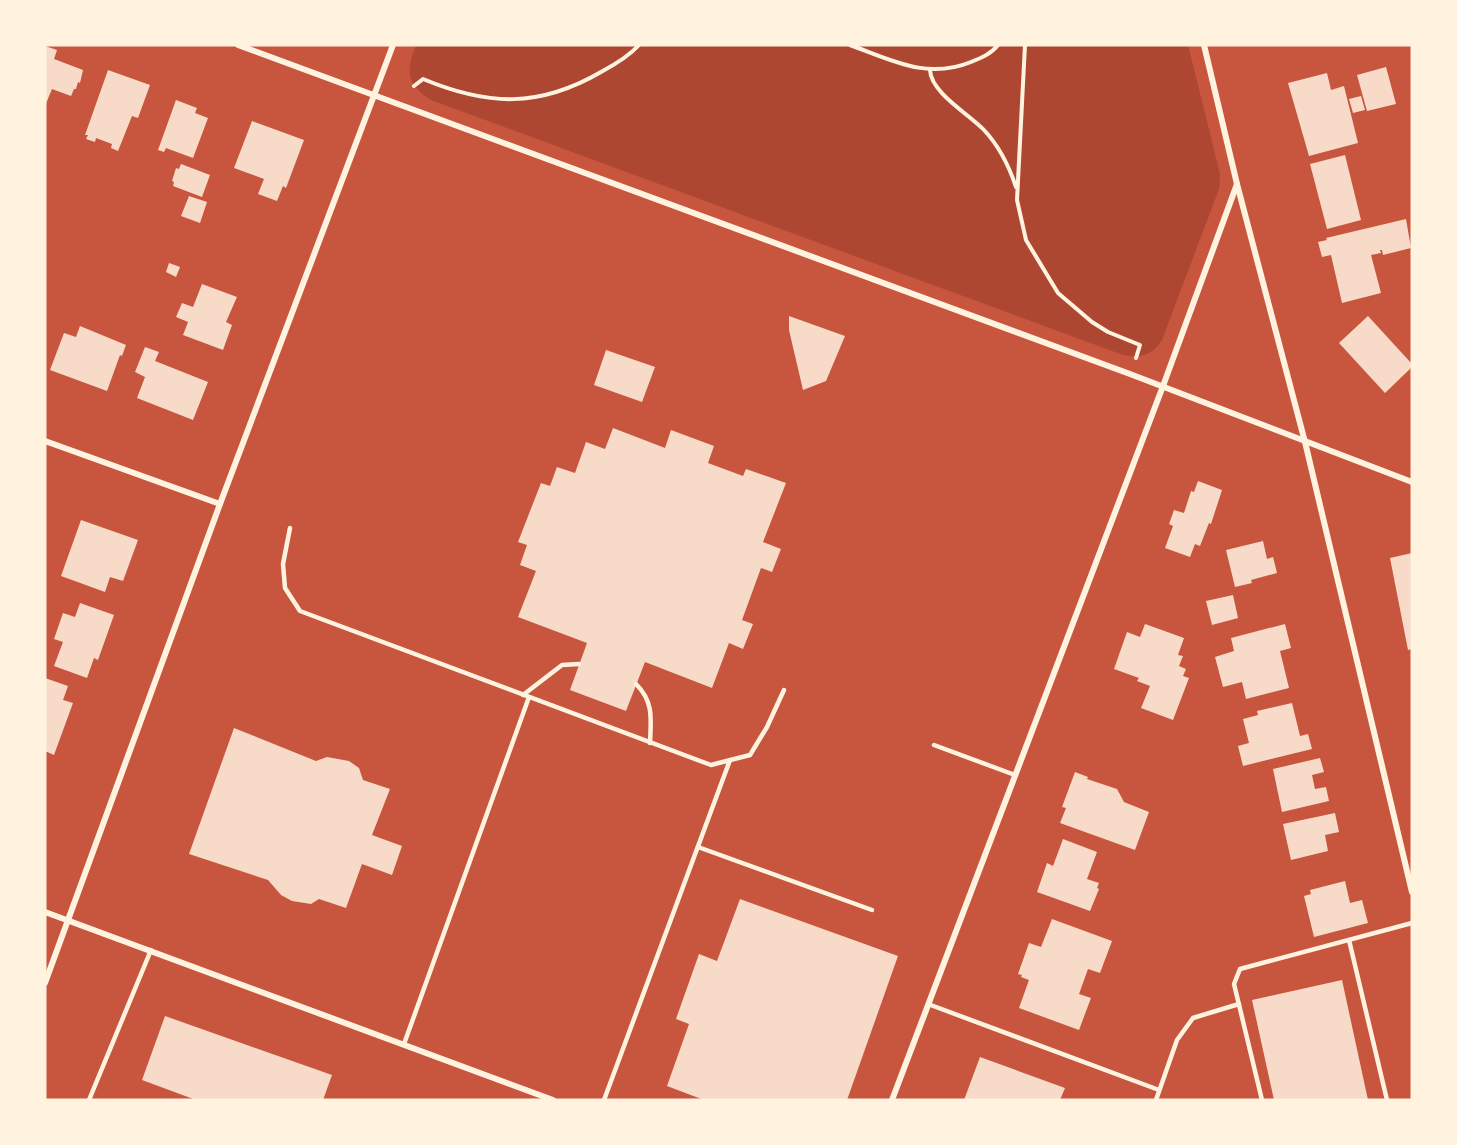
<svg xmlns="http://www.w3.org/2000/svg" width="1457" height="1145" font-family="'Playfair Display',serif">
<rect width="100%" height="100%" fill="#c8553d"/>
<path fill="#ae4732" d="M416,45h772l32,129 -1,15 -57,151c-10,15 -22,19 -39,15l-692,-255c-25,-15 -25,-29 -15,-55z"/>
<g fill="#f7dbc8">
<path d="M45,46l12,4 -3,9 29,11 -3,13 -2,-1 -2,7h-2l-3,7 -19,-7 -7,17z"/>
<path d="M1386,67l10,37 -29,7 -10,-36z"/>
<path d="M108,70l42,15 -12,33 -6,-2 -14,35 -7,-3 1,-4 -16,-6 -1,4 -9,-3 2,-4h-3z"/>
<path d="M1327,73l4,17 13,-4 14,57 -49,13 -21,-73z"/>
<path d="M1361,96l4,14 -12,3 -4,-14z"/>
<path d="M176,100l21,8 -2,5 13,5 -15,40 -27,-10 -2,4 -6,-2z"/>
<path d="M252,121l52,19 -18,48 -3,-2 -6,15 -19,-7 6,-15 -30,-11z"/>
<path d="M1345,155l16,65 -34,9 -17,-65z"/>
<path d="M181,164l29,11 -8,22 -29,-11 1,-4 -2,-1 4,-13 3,1z"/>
<path d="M189,196l18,6 -7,21 -19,-7z"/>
<path d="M1406,219l5,29 -28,7 -1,-5h-2l1,3 -10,2 10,38 -39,10 -11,-48 -9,2 -4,-15 9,-2 -1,-2z"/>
<path d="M169,263l11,4 -4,10 -10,-5z"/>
<path d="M202,284l35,13 -11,25 6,3 -9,25 -40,-15 5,-13 -12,-5 6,-14 11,4z"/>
<path d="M789,316l56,20 -19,45 -23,9 -14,-60z"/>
<path d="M1368,316l44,48v3l-27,26 -46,-50z"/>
<path d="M80,326l46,19 -4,11 -2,-1 -13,36 -57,-21 14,-37 12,4z"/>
<path d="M145,347l14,5 -4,9 53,21 -15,38 -56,-22 8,-21 -10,-5z"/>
<path d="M606,350l49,17 -13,35 -48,-17z"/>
<path d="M613,428l52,20 6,-18 43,16 -6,17 35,13 3,-7 40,14 -23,59 18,7 -9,23 -11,-4 -19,52 11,4 -10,25 -14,-6 -17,45 -67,-26 -19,49 -56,-21 17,-47 -69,-26 18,-46 -16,-6 7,-20 -9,-3 23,-59 9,3 7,-19 18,6 11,-31 19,7z"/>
<path d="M1198,481l24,9 -11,34 -2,-1 -9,23 -5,-2 -5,13 -25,-9 8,-22 -4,-2 5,-14 10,3 7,-22 3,1z"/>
<path d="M81,520l57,20 -15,41 -13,-4 -5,15 -44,-16z"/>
<path d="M1263,541l4,18 6,-2 4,16 -26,7 1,3 -17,4 -9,-37z"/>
<path d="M1412,553v96l-4,1 -18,-92z"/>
<path d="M1233,595l5,23 -26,7 -6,-24z"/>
<path d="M80,603l34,12 -16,45 -4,-2 -7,20 -33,-12 9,-24 -9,-3 9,-26 12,4z"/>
<path d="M1145,624l39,14 -6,17 5,1 -4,10 7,3 -3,7 6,2 -16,42 -32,-12 9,-22 -13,-5 2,-3 -25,-9 13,-37 13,5z"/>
<path d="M1285,624l6,24 -11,3 9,37 -43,11 -4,-17 -19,5 -8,-30 19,-6 -3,-13z"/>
<path d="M45,678l23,8 -5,14 10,3 -19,52 -9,-4z"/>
<path d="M1292,703l8,33 8,-2 4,15 -69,17 -5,-20 11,-3 -6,-24 15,-4 -1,-4z"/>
<path d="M234,728l82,33 11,-4 22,4 10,7 4,12 27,9 -18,46 30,11 -10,29 -30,-11 -16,44 -27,-9 -8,5 -19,-3 -11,-6 -13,-15 -79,-26z"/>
<path d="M1320,758l4,14 -12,3 3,14 11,-2 3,14 -47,11 -9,-43z"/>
<path d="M1075,772l13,5 -1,2 30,10 7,13 25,10 -14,38 -75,-27 6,-15 -4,-1z"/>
<path d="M1335,813l4,19 -14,3 3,16 -37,9 -8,-36z"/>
<path d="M1063,839l34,13 -10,27 12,4 -2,5 2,1 -9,22 -53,-19 10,-29 6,3z"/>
<path d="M1345,881l5,22 12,-3 6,23 -54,14 -10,-41 7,-2 -1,-4z"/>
<path d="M740,899l158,57 -51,144h-143l-37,-14 22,-62 -13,-5 23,-65 18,7z"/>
<path d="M1052,919l60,22 -12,32 -12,-4 -9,25 12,4 -12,32 -60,-22 10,-28 -8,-3 1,-2 -4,-1 11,-31 12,4z"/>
<path d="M1342,980l26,120h-94l-22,-100z"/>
<path d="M165,1016l167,59 -9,25h-127l-54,-20z"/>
<path d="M980,1057l85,31 -5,12h-96z"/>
</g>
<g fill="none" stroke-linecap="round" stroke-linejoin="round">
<g stroke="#fff3e0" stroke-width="4">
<path d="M850,45c41,15 77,35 121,17 10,-4 20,-8 27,-17"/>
<path d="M1025,45l-8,155 9,40 32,53 34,29 16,10 32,13 -4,13"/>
<path d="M930,70c1,23 39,44 54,60 16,17 25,36 32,57"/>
<path d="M414,86l9,-7c65,27 116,29 178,-7 13,-7 28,-16 38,-27"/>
</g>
<g stroke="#fff3e0" stroke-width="4.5">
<path d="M290,528l-7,36 2,24 15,23 411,154 39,-10 17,-28 17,-37"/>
<path d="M636,684c18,18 15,35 14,59"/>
<path d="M523,695l39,-30 17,-1"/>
<path d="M934,745l81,30"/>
<path d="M698,847l174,63"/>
<path d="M1349,940l38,160"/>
<path d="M928,1004l231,86"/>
<path d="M404,1044l125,-347"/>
<path d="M89,1100l62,-150"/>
<path d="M604,1100l126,-340"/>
<path d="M1156,1100l21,-60 16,-22 46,-14"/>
<path d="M1262,1100l-28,-116 6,-15 172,-46"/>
</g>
<g stroke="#fff3e0" stroke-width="6">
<path d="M238,45l892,329 282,108"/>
<path d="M1204,45l33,139 68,258 107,450"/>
<path d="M45,441l175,63"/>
<path d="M45,912l508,188"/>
<path d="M45,983l175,-479 173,-459"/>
<path d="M892,1100l271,-714 74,-202"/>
</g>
</g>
<rect width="1457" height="1145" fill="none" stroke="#fff3e0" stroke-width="93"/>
</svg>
